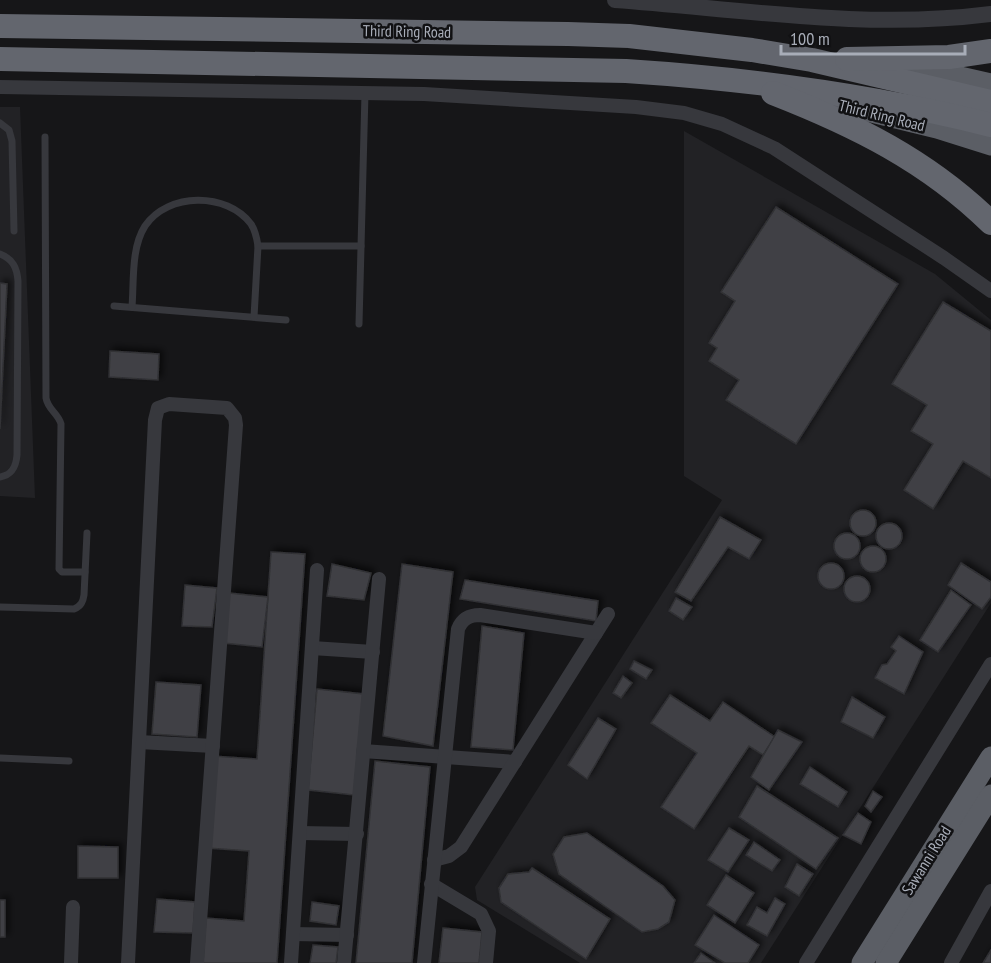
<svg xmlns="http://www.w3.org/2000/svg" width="991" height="963" font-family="'PT Sans Narrow',sans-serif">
<defs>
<filter id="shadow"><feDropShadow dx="3.5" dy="-3.5" stdDeviation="3" flood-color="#0009"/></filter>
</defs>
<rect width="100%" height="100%" fill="#161618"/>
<g fill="#222225">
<path d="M0,107h20l15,391 -35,-2z"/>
<path d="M684,131l251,143 56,46v283l-230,360h-181l-103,-63 -2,-13 247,-387 -38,-24z"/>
</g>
<g fill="#404145" stroke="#303034" stroke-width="1.5" filter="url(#shadow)">
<path d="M776,207l122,77 -102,160 -70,-44 13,-20 -30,-19 8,-13 -8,-5 26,-42 -14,-9z"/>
<path d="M0,283l7,1 -7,145z"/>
<path d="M943,302l48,29v147l-28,-17 -30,48 -29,-19 29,-46 -22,-13 16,-26 -35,-21z"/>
<path d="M110,351l49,3 -1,26 -49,-3z"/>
<circle cx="863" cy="523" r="13"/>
<path d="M720,517l41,23 -12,19 -21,-12 -37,54 -16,-9z"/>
<circle cx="889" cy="536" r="13"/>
<circle cx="847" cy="546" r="13"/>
<circle cx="873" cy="559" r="13"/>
<path d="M271,552l34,2 -28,409h-74l3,-45 38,3 5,-70 -42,-3 6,-92 44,3z"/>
<path d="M961,563l30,19v15l-9,12 -34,-24z"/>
<circle cx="831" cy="576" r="13"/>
<path d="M332,564l39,9 -7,27 -37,-4z"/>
<path d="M402,564l51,8 -20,174 -50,-10z"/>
<circle cx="857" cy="589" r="13"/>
<path d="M465,580l133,21 -2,20 -136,-22z"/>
<path d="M185,585l32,3 -5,39 -30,-1z"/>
<path d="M951,590l20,15 -33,47 -18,-12z"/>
<path d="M229,593l39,4 -6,50 -39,-4z"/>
<path d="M676,598l16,9 -9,13 -14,-9z"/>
<path d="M482,626l42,7 -11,117 -42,-3z"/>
<path d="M899,636l24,16 -19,42 -29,-16 7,-13 5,-1 9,-13 -5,-4z"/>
<path d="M634,661l18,9 -6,9 -16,-10z"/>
<path d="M623,676l9,7 -11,15 -8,-5z"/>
<path d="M156,682l45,3 -4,52 -45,-3z"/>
<path d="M317,689l47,5 -10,101 -46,-5z"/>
<path d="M670,695l40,26 13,-19 52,35 -12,18 -14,-9 -55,83 -33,-22 36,-54 -46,-30z"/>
<path d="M852,697l33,20 -12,21 -32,-16z"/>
<path d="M598,718l18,11 -29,50 -19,-14z"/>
<path d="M778,730l24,12 -33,48 -18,-13z"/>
<path d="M375,761l55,6 -18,196h-56z"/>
<path d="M810,767l37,25 -9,15 -38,-23z"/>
<path d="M757,786l81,52 -22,31 -77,-52z"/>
<path d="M873,791l9,6 -11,15 -6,-6z"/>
<path d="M858,813l13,9 -10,22 -18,-9z"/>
<path d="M729,828l20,12 -21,32 -20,-12z"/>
<path d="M587,833l76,53 12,14 -6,22 -11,7 -16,3 -83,-58 -6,-20 11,-17z"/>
<path d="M754,842l26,18 -8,11 -26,-16z"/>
<path d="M78,846l40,1v31h-40z"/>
<path d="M797,864l16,10 -14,22 -14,-9z"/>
<path d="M532,868l78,51 -24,40 -85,-57 -2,-14 9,-14 21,-2z"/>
<path d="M726,875l28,18 -19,30 -28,-18z"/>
<path d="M775,898l10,6 -18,32 -20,-11 10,-18 10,6z"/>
<path d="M157,899l38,3 -2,31 -39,-1z"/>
<rect x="0" y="900" width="5" height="37"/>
<path d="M312,902l27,4 -3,19 -26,-4z"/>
<path d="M714,915l45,30 -11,18h-23l-30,-18z"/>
<path d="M443,928l39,4 -3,31h-40z"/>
<path d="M313,945l25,2 -2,16h-26z"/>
<path d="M991,950v13h-8z"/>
<path d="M701,953l14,10h-21z"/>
</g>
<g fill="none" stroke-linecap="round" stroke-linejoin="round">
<g stroke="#37383d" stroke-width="7">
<path d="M0,123l9,7 3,11 2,90"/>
<path d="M45,137l1,261c2,12 12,15 15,26l-2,145 3,3h23"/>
<path d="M258,246h103"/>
<path d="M0,254c13,5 17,14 18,27l-1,174c-1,12 -5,20 -17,22"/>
<path d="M114,306l172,14"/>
<path d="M132,307c2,-26 -1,-59 13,-81 23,-34 82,-34 106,-2 4,6 6,15 7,22l-4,71"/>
<path d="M359,324l6,-231"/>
<path d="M0,607l74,2c7,-3 9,-7 10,-14l3,-62"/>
<path d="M0,758l69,3"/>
</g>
<g stroke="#37383d" stroke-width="14">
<path d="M0,87l424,7 212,13 48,6 38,11 52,24 170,110 47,33"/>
<path d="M312,648l61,4"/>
<path d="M139,742l74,4"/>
<path d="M363,751l152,11"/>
<path d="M300,833l57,1"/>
<path d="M434,860l15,-4 12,-9 147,-233"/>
<path d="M431,884l50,30 8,17 -3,32"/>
<path d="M293,934l54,1"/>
<path d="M71,963l2,-56"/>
<path d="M128,963l27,-543 3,-12 11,-4 58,4 8,10 1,7 -39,538"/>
<path d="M291,963l26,-393"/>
<path d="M344,963l35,-384"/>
<path d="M424,963l34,-334c4,-10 11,-14 22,-14l116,18"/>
<path d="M806,963l185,-299"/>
<path d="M951,963l40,-72"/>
</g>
<path stroke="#37383d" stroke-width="16" d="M615,0c125,9 251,30 376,14"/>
<g stroke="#5b5e65" stroke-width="21">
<path d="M888,69l72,8 31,7"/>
<path d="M843,105l94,23 54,17"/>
<path d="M862,963l129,-206"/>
<path d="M886,963l105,-168"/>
</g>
<g stroke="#63666e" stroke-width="24">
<path d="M0,26l568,8 61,2 123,14 60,10 179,42"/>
<path d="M0,59l626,12c123,8 245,24 365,54"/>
<path d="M847,59l102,-2 42,-6"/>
<path d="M773,93c82,32 155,68 218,130"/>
</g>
</g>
<g text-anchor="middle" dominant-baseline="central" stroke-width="5" stroke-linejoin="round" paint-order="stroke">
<g font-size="16" fill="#a8adb8" stroke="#111113">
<text transform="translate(407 31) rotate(1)">Third Ring Road</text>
<text transform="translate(882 115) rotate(14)">Third Ring Road</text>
<text transform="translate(926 860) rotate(-58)">Sawanni Road</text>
</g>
</g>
<path d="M781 45v9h184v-9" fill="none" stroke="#a8adb8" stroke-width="3"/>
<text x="790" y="45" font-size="18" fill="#a8adb8" stroke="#111113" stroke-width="4.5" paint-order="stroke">100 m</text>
</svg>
